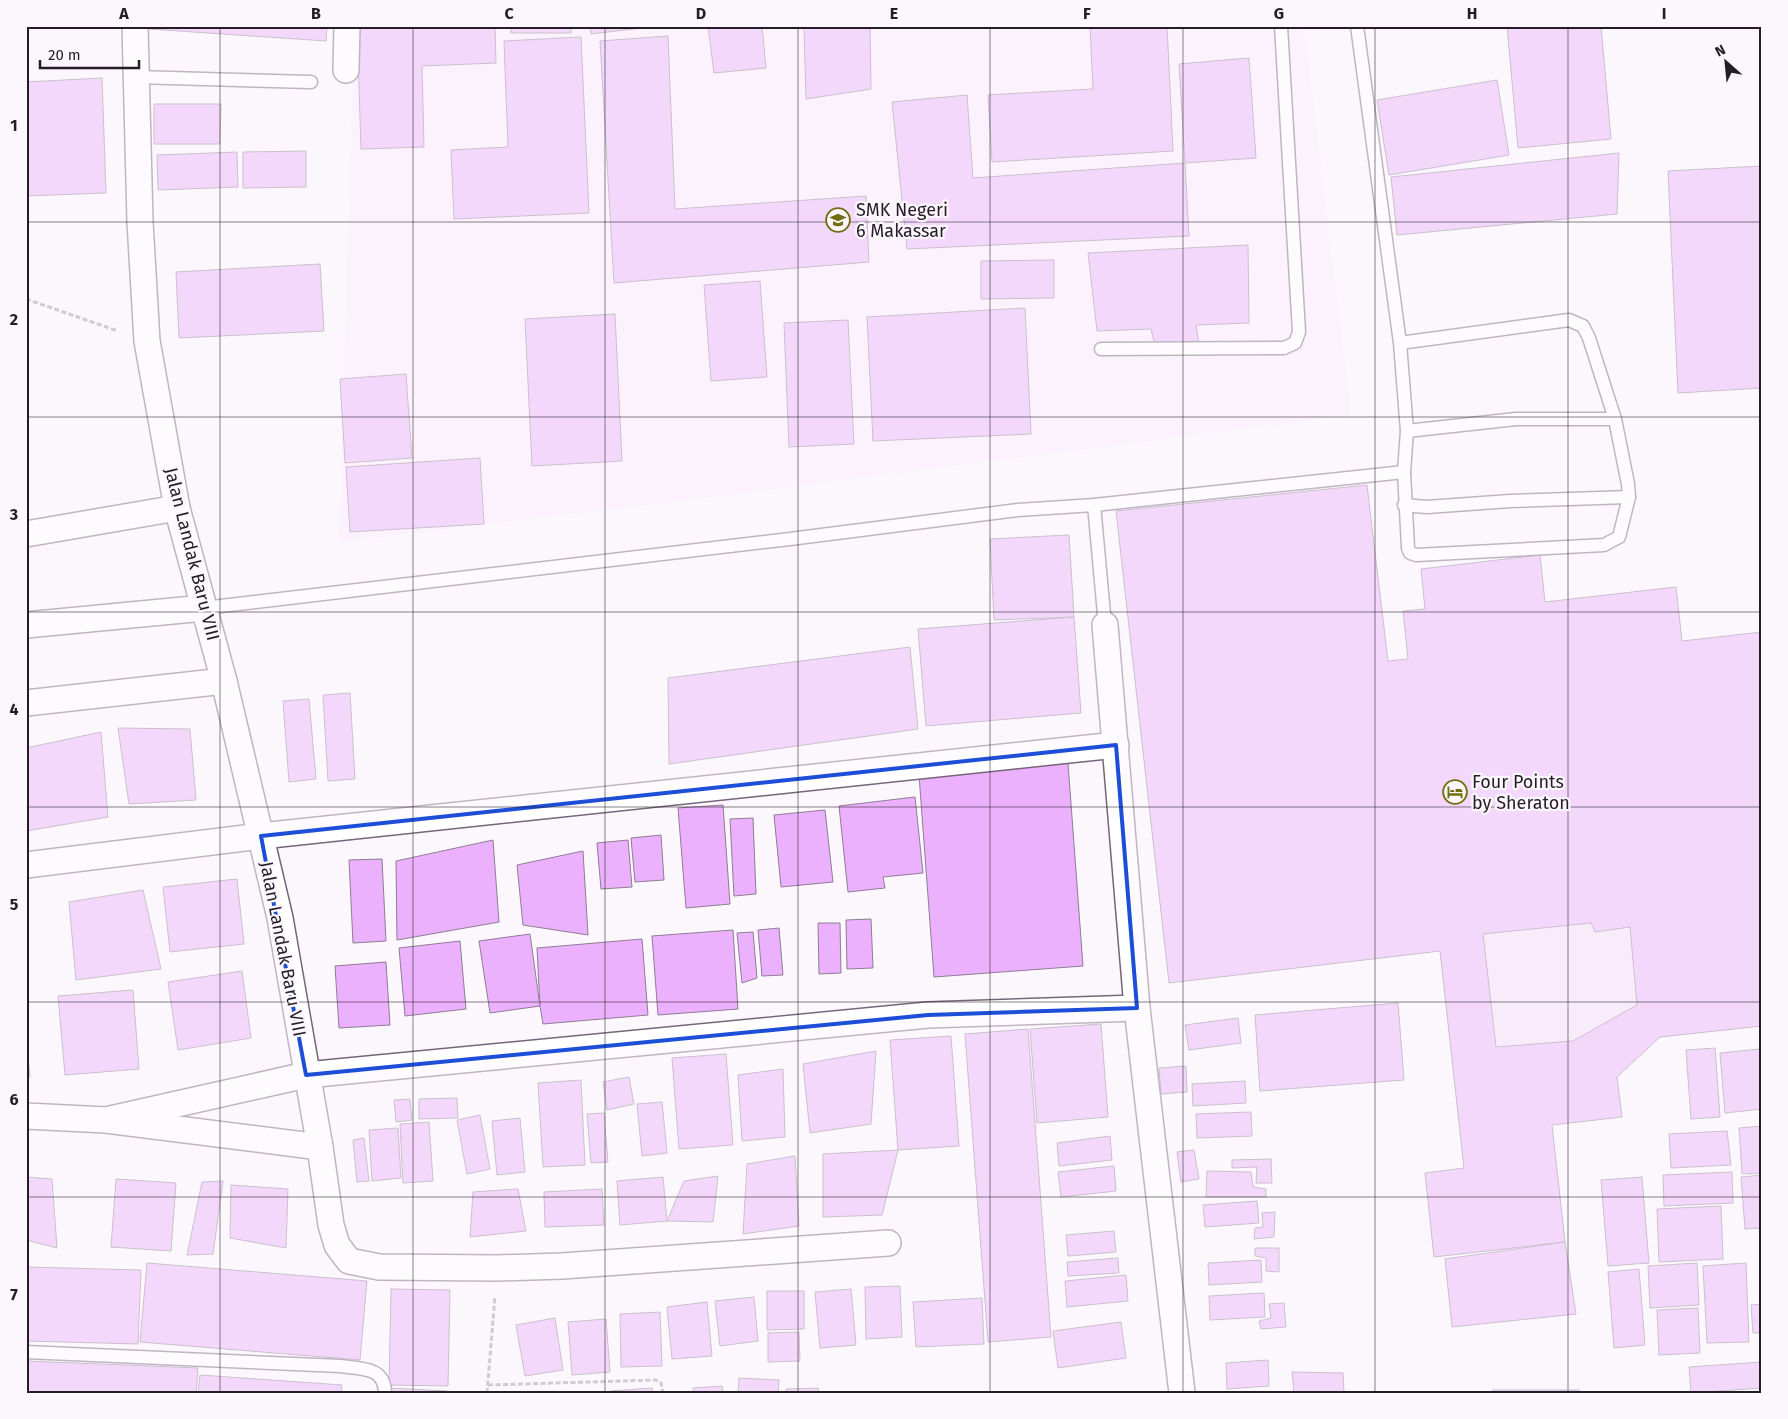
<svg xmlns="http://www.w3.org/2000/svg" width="1788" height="1419" font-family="'Fira Sans',sans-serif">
<rect width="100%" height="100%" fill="#fbf7fc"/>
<path fill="#fbecff" d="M354,26h950l47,389 -631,81 -381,46z"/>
<path fill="#f4ddfb" d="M1591,923l4,9 35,-5 7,78 -64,36 -77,6 -13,-113z"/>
<g fill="#ecb1fd" stroke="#8e7d94" fill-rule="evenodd">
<path d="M149,26h178l-1,15 -177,-12z"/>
<path d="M357,26h138l1,37 -74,3 2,81 -63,2z"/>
<rect x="511" y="26" width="60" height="7"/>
<path d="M590,26h68l-67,8z"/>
<path d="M708,26h54l4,42 -52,5z"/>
<path d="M804,26h66l1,63 -65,10z"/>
<path d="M1090,26h77l6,125 -181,11 -4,-67 105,-6z"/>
<path d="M1507,26h94l10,113 -93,9z"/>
<path d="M668,36l7,173 191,-13 3,66 -255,21 -14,-242z"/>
<path d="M581,37l8,176 -135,6 -3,-69 57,-3 -4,-106z"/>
<path d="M1249,58l7,100 -71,5 -6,-99z"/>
<path d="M102,78l4,115 -80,3v-114z"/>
<path d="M1497,80l12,75 -120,20 -12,-75z"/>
<path d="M967,95l6,83 212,-15 4,73 -282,13 -15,-147z"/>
<path d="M154,104h67l-1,40h-66z"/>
<path d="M306,151v36l-63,1v-36z"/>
<path d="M237,152l1,35 -80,3 -1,-35z"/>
<path d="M1619,153l-2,61 -220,21 -6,-58z"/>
<path d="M1762,166v222l-84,5 -10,-222z"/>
<path d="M1248,245l1,78 -53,2 3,18 -44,3 -4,-17 -54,2 -9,-78z"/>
<path d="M1054,260v38l-73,1v-38z"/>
<path d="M320,264l4,67 -145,7 -3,-66z"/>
<path d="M760,281l7,96 -56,4 -7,-96z"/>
<path d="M1025,308l6,126 -158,7 -6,-124z"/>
<path d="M615,314l7,147 -90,5 -7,-147z"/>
<path d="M848,320l6,124 -65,3 -5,-124z"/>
<path d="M406,374l6,84 -67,5 -5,-84z"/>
<path d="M480,458l4,66 -134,8 -4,-65z"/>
<path d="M1367,485l21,176 20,-2 -5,-48 22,-2 -4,-40 119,-14 5,47 131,-15 6,54 80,-9v394l-102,11 -43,40 5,40 -70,8 13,117 -131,15 -9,-84 39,-5 -24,-217 -271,32 -53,-472zM1591,923l4,9 35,-5 7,78 -64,36 -77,6 -13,-113z"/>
<path d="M1069,535l5,82 -80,3 -4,-81z"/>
<path d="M1074,617l7,96 -155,13 -8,-97z"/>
<path d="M910,647l8,82 -249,35 -1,-86z"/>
<path d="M350,693l5,86 -27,2 -5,-86z"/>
<path d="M309,699l7,80 -27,3 -6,-81z"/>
<path d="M118,728l72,1 6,71 -67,4z"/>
<path d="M101,732l7,85 -82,14v-83z"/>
<path d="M1068,763l15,203 -149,11 -15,-202z"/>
<path d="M915,797l8,76 -40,4 2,11 -37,4 -9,-86z"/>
<path d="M723,805l7,99 -44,4 -8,-100z"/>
<path d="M825,810l8,72 -52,5 -7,-72z"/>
<path d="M753,818l3,76 -22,2 -4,-77z"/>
<path d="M661,835l3,45 -29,2 -4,-44z"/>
<path d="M493,840l6,82 -102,18 -1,-79z"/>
<path d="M628,840l4,47 -31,2 -4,-46z"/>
<path d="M583,851l5,84 -65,-10 -6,-60z"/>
<path d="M382,859l4,82 -33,2 -4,-83z"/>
<path d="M237,879l7,65 -74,8 -7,-65z"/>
<path d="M143,890l18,79 -85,11 -7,-78z"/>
<path d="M871,919l2,49 -26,1 -1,-49z"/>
<path d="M818,923h22l1,50 -22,1z"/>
<path d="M779,928l4,47 -21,1 -4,-46z"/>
<path d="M733,930l5,79 -80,6 -6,-79z"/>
<path d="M753,932l4,46 -15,5 -5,-50z"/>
<path d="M530,934l10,72 -50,7 -11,-72z"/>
<path d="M642,939l6,76 -105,9 -3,-18 -3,-58z"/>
<path d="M460,941l6,68 -61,7 -6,-68z"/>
<path d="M386,962l4,63 -51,3 -4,-62z"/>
<path d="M242,971l9,67 -73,12 -10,-68z"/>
<path d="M133,990l6,79 -74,6 -7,-79z"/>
<path d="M1398,1003l6,77 -144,11 -5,-76z"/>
<path d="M1238,1018l3,25 -52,7 -4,-25z"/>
<path d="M1101,1024l7,93 -71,6 -7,-94z"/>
<path d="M1028,1029l23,308 -63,5 -23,-308z"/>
<path d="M26,1034l4,43h-4z"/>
<path d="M951,1036l8,110 -61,4 -8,-110z"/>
<path d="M1715,1048l5,69 -29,2 -5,-69z"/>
<path d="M1760,1049l2,60 -37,4 -5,-60z"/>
<path d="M876,1051l-5,73 -61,9 -7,-69z"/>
<path d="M726,1054l7,91 -54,4 -7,-91z"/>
<path d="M1186,1066l1,26 -26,2 -2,-26z"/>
<path d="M783,1069l2,68 -43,4 -4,-66z"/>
<path d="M629,1077l5,27 -27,6 -4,-28z"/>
<path d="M581,1080l4,85 -42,2 -5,-84z"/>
<path d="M1245,1081l1,22 -53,3 -1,-22z"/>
<path d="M457,1098l1,20 -39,1v-20z"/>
<path d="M410,1099l2,21 -16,2 -2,-22z"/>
<path d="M662,1102l5,51 -25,3 -5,-52z"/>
<path d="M1251,1112l1,24 -55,2 -1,-24z"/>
<path d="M604,1113l4,49 -17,1 -4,-49z"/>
<path d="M480,1115l10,54 -23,5 -10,-54z"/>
<path d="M520,1118l5,54 -28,3 -5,-54z"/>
<path d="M429,1122l4,59 -30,2 -3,-59z"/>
<path d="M1762,1126v47l-20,1 -3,-46z"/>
<path d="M398,1128l3,50 -29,3 -3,-51z"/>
<path d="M1727,1131l4,34 -60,3 -2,-34z"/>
<path d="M1110,1136l2,24 -53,6 -2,-23z"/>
<path d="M364,1138l5,43 -12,1 -4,-42z"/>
<path d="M898,1150l-16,65 -59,2v-63z"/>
<path d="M1194,1150l5,29 -18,3 -4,-30z"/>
<path d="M795,1156l4,70 -56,8 4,-70z"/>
<path d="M1271,1159l1,24h-16l1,-16 -25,1v-8z"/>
<path d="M1114,1166l2,25 -55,6 -3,-25z"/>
<path d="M1207,1171l44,1 2,15 13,2v8h-60z"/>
<path d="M1732,1172l1,31 -69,3 -1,-31z"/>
<path d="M1762,1175v53l-17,1 -4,-52z"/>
<path d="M718,1176l-5,46 -46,-1 17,-40z"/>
<path d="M26,1177l26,2 5,69 -31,-8z"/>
<path d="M663,1177l4,44 -47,4 -3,-44z"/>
<path d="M1642,1177l7,86 -41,3 -7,-86z"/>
<path d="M116,1179l60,4 -5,68 -60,-4z"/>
<path d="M223,1181l-10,73 -26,1 15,-73z"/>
<path d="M231,1185l57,4 -2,59 -56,-10z"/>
<path d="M518,1189l8,42 -56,6 3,-45z"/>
<path d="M602,1189l2,36 -59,2 -1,-35z"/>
<path d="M1257,1201l2,22 -54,4 -2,-22z"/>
<path d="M1721,1206l2,53 -64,3 -2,-53z"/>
<path d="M1275,1212l-1,25 -20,2 1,-11 8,-1 -1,-14z"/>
<path d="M1114,1231l2,21 -48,4 -2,-21z"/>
<path d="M1565,1242l11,72 -124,13 -7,-68z"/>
<path d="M1255,1248h24v24l-13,-1v-13l-11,-2z"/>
<path d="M1118,1258l1,15 -51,3 -1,-14z"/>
<path d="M1261,1260l1,22 -53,3 -1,-22z"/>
<path d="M147,1263l220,18 -7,79 -220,-18z"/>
<path d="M1697,1263l2,42 -49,3 -2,-42z"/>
<path d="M1746,1263l3,79 -42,1 -4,-77z"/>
<path d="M26,1267l115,3 -3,74 -112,-3z"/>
<path d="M1639,1269l6,76 -31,3 -6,-76z"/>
<path d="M1126,1275l2,26 -61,6 -2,-26z"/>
<path d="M900,1286l2,51 -36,2 -1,-52z"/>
<path d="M391,1289l59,1 -2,96 -59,-1z"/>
<path d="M851,1289l5,56 -36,3 -5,-56z"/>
<path d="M767,1291h37v38l-37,1z"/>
<path d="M1264,1293l1,24 -55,3 -1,-24z"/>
<path d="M754,1297l4,44 -38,5 -5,-45z"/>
<path d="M982,1298l2,46 -68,3 -3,-45z"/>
<path d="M707,1302l5,54 -40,3 -5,-52z"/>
<path d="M1284,1303l2,24 -25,2 -2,-8 12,-3 -2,-14z"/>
<path d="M1762,1304v29h-9l-2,-28z"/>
<path d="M1698,1308l2,45 -41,2 -2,-45z"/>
<path d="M660,1312l2,54 -41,1 -1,-53z"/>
<path d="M555,1318l8,52 -38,6 -9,-51z"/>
<path d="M606,1319l4,53 -38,3 -4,-53z"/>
<path d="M1121,1322l5,36 -68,10 -5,-37z"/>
<path d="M799,1332l1,29 -32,1v-29z"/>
<path d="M1268,1360l1,26 -42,3 -1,-26z"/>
<path d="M26,1361l172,7 -2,25h-170z"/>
<path d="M1762,1362v26l-71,5 -2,-26z"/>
<path d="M1292,1372l51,1 1,20h-50z"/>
<path d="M200,1375l142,10 -1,8h-143z"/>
<path d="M739,1378l40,2 -1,13h-40z"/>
<path d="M722,1386l1,7h-30v-5z"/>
<path d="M390,1388l57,3v2h-58z"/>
<path d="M652,1388l1,5h-43v-2z"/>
<path d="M818,1388l1,5h-33v-4z"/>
<rect x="1493" y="1390" width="86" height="3"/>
<path d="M1762,1391v2h-34z"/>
</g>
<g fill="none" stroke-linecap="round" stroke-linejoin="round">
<g stroke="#76657b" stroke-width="15">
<g id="service">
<path d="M1357,26l43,317 7,88 -3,41 4,76 2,5 6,2 188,-10 15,-8 10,-40 -1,-13 -13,-65 -26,-81 -6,-12 -14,-6 -169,23"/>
<path d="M135,77l176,5"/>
<path d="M1101,349l183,-1 11,-5 4,-11 -18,-306"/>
<path d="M1407,431l109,-12h99"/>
<path d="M1094,505l11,120"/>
<path d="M1404,505l23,2 83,-6 119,-4"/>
<path d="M204,608l586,-69 228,-29 76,-5 310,-33"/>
<path d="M26,1352l314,14c20,3 45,0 45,27"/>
</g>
</g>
<g stroke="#76657b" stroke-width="28">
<g id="minor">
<path d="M135,26l5,196 7,119 30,167 47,173 56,237 40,229 11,78 6,20 12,16 30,6 118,1 65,-2 326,-23"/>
<path d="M346,70l1,-44"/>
<path d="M26,534l151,-26"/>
<path d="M26,625l178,-17"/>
<path d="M1105,625l32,383 45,385"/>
<path d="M26,703l198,-22"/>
<path d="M26,865l235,-29 855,-91"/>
<path d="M26,1116l80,4 214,27"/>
<path d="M106,1120l200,-45 622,-60 209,-7"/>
</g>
</g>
<g stroke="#99949b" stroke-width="3" stroke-dasharray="5 2.5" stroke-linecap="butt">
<path d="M26,299l92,32"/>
<path d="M488,1385l168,-5 5,3 2,10"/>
<path d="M487,1393l8,-97"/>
</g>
<use href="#service" stroke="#fff" stroke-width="12"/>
<use href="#minor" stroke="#fff" stroke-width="25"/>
</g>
<path d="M0 0H1788V1419H0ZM1116,745l21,263 -209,7 -622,60 -45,-239z" fill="#fbf7fc" fill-opacity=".55" fill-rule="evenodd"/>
<path fill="none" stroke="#1d4ed8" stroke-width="4" stroke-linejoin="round" d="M1116,745l21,263 -209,7 -622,60 -45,-239z"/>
<path fill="none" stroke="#241d26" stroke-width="1" stroke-opacity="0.55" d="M220,26v1367M413,26v1367M605,26v1367M798,26v1367M990,26v1367M1183,26v1367M1375,26v1367M1568,26v1367M26,222h1736M26,417h1736M26,612h1736M26,807h1736M26,1002h1736M26,1197h1736"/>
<defs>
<g id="school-ring" transform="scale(1.25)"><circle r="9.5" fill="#fbf7fc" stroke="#706e0f" stroke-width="1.5"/><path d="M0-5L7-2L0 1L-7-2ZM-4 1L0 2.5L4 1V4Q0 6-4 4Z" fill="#706e0f"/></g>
<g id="hotel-ring" transform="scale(1.25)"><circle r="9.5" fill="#fbf7fc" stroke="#706e0f" stroke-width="1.5"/><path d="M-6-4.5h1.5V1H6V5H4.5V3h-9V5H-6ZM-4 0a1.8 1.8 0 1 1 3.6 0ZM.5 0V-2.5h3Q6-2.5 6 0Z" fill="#706e0f"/></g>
</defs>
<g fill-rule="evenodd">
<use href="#school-ring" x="838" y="220"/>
<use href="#hotel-ring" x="1455" y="792"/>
</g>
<g text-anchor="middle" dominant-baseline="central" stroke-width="4.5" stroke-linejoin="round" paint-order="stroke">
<g font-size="18" fill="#241d26" stroke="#fbf7fc" text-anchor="start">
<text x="856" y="210">SMK Negeri<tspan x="856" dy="21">6 Makassar</tspan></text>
<text x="1472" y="782">Four Points<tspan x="1472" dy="21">by Sheraton</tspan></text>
</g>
<g font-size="18" fill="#241d26" stroke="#fbf7fc">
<text transform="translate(192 554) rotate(76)">Jalan Landak Baru VIII</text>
<text transform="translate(283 949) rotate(79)">Jalan Landak Baru VIII</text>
</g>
</g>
<rect width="1788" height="1419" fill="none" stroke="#fbf7fc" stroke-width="55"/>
<g transform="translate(1726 62) rotate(333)" stroke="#fbf7fc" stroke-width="4" paint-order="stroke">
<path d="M0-4L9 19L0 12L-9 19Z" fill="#241d26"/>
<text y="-8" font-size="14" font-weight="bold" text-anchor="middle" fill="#241d26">N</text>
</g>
<path d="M40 60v8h99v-8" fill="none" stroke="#241d26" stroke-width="2.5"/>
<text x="48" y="60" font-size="15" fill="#241d26" stroke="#fbf7fc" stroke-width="4" paint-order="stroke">20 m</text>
<rect x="28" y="28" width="1732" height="1364" fill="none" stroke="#241d26" stroke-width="2"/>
<g font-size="16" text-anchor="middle" font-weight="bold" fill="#241d26">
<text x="124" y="19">A</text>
<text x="316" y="19">B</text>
<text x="509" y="19">C</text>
<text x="701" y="19">D</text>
<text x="894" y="19">E</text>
<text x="1087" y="19">F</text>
<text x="1279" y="19">G</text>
<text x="1472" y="19">H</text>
<text x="1664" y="19">I</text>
<text x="14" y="131">1</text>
<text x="14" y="325">2</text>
<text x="14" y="520">3</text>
<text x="14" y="715">4</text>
<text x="14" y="910">5</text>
<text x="14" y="1105">6</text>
<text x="14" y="1300">7</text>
</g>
</svg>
